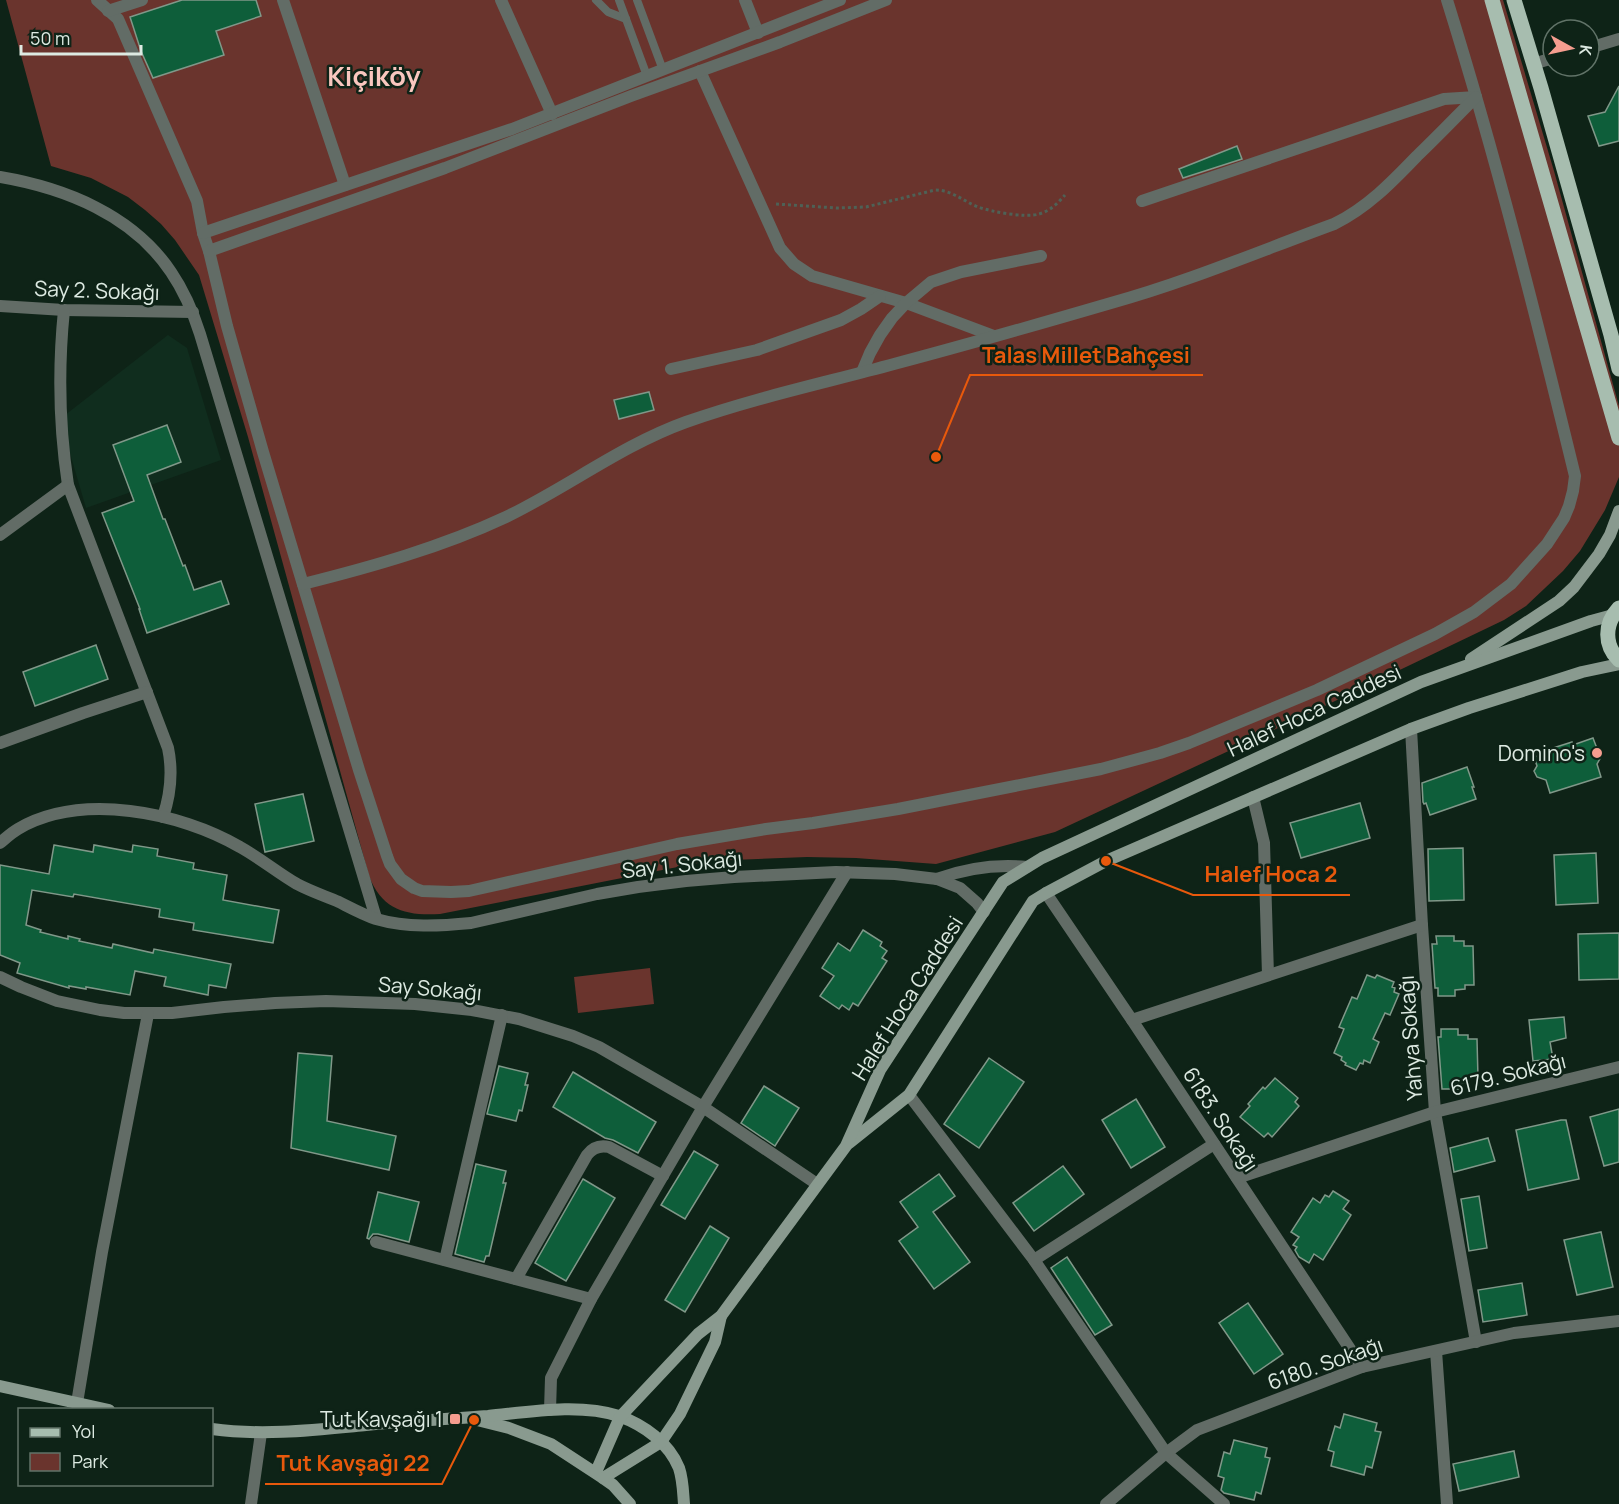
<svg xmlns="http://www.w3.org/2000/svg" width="1619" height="1504" font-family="Manrope,sans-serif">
<rect width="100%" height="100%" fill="#0e2317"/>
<path fill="#102d1e" d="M168,335l19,13 34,112 -135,48 -26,-89z"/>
<g fill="#6a342d">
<path d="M6,0h1497l51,171 65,235v71l-14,33 -25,41 -17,20 -37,35 -22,14 -194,93 -255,119 -119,32 -80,-6 -49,-1 -99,4 -268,53c-34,2 -58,-4 -71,-38l-121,-439 -49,-162 -24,-35 -14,-16 -16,-14 -17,-13 -37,-19 -40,-12z"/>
<path d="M650,968l4,36 -76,9 -4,-36z"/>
</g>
<g fill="#0e5e3a" stroke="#809889" stroke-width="1.5">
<path d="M182,0h74l5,16 -45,15 8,24 -71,23 -12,-27 -11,-34z"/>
<path d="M1619,86v55l-20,5 -11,-30 17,-4z"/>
<path d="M1237,146l5,13 -59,19 -4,-9z"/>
<path d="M649,392l5,18 -35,9 -5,-19z"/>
<path d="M167,425l14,37 -34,13 16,44h2l18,47 2,-1 9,25 27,-9 8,23 -82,29 -8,-24h1l-38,-96 32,-12 -21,-56z"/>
<path d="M96,645l12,34 -73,27 -12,-34z"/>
<path d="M1593,738l3,8 5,7 1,2 -5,9 4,13 -51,16 -4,-13 -9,-3 -3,-6 3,-5 -3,-9 20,-6 -1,-3 19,-6 1,3z"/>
<path d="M1467,767l7,20h-2l4,12 -46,16 -4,-12 -2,1 -1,-2 -1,-19z"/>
<path d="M303,794l11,47 -49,11 -10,-48z"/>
<path d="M1360,803l10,35 -69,20 -11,-35z"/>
<path d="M54,845l39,7 1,-7 38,7 1,-7 25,4 -1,7 37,7 -1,6 34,6 -4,25 56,10 -6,33 -80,-13 1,-7 -35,-6 1,-8 -86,-15 -1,3 -41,-7 -6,35 15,5 -1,2 28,7v-3l12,3 -1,2 33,7 1,-4 40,9 1,-4 77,15 -5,24 -17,-3 -1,10 -44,-9 2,-9 -31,-6 -5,24 -44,-8v2l-17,-3v2l-52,-15 3,-10 -20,-8v-90l49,9z"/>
<path d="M1463,848l1,52 -35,1 -1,-52z"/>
<path d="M1596,853l2,50 -42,2 -2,-50z"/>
<path d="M863,930l19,12 -2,4 7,5 -5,7 5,3 -29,45 -5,-3 -4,7 -7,-5 -3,4 -19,-13 14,-20 -12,-8 16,-25 12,8z"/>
<path d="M1619,933v46l-40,1 -1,-46z"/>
<path d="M1436,936h18v5h10v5h9l1,39h-9v4l-10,1v6h-17v-8h-3l-3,-44h5z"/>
<path d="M1367,975l8,3 2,-3 17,7 -2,5 3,1 -1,4 5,2 -9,21 -5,-2 -12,26 6,3 -9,21 -6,-3 -1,4 -3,-1 -4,7 -11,-5 1,-2 -5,-3 1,-3 -8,-4 10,-24 -5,-2 13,-30 5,2z"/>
<path d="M1564,1017l2,21 -16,4 3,17 -20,2 -4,-41z"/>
<path d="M1441,1029h17v6h10v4h9l1,39h-9v5h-9v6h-18l-4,-52h3z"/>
<path d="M298,1053l34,3 -5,65 69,15 -7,34 -98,-22z"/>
<path d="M989,1058l35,24 -45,66 -35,-24z"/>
<path d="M499,1066l29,7 -3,12h3l-6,26 -3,-1 -3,11 -29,-7z"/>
<path d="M573,1072l83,50 -18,31 -25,-13 -8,-2 -52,-31z"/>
<path d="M1275,1078l23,20 -3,4 4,4 -27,31 -4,-4 -4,4 -24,-20 10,-11 -2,-2 15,-17 2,2z"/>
<path d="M764,1086l35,22 -24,38 -34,-23z"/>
<path d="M1136,1099l29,48 -34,21 -29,-48z"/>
<path d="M1619,1109v53l-15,4 -14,-49z"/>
<path d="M1561,1120h5l13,59 -51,11 -12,-60z"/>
<path d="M1488,1138l7,23 -41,11 -4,-24z"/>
<path d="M694,1151l24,14 -33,54 -24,-14z"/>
<path d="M476,1164l30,7 -3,12h3l-17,73h-3l-2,6 -29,-8z"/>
<path d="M1063,1166l21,28 -50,37 -21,-28z"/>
<path d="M939,1174l16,22 -22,16 37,50 -36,27 -35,-48 19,-14 -18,-25z"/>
<path d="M583,1179l32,19 -49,83 -31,-18z"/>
<path d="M1333,1191l16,10 -6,8 8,6 -28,45 -9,-6 -5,9 -10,-6 -4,-7 2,-3 -4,-2 6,-8 -8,-5 22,-34 7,5 5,-8 4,2z"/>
<path d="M378,1192l41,10 -10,40 -31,-8h-5l-4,5 -2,-1z"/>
<path d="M1479,1196l8,52 -18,3 -8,-52z"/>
<path d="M710,1226l19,12 -44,74 -20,-12z"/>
<path d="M1601,1232l12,55 -36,8 -13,-55z"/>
<path d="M1067,1257l45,68 -17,10 -44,-67z"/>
<path d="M1522,1283l5,32 -44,7 -5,-32z"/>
<path d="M1248,1303l35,51 -29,20 -35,-51z"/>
<path d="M1344,1414l33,9 -2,8 6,1 -9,36 -6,-2 -2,9 -33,-9 3,-14 -6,-2 7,-24 5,2z"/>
<path d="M1234,1440l33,8 -2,9 5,1 -9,36 -5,-2 -2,8 -30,-7 -3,-3 3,-12 -6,-2 6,-24 6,2z"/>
<path d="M1514,1451l5,26 -60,14 -6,-27z"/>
</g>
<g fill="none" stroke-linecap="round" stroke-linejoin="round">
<path stroke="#4e6156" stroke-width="3" stroke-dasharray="3 3" stroke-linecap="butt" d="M776,204l61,4 29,-1 69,-17c17,0 28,11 43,17 14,5 48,11 61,7 11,-3 19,-11 26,-19"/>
<g stroke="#626c66" stroke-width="8">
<path d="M596,0l12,12 18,7"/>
<path d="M619,0l28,76"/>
<path d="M637,0l26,70"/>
</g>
<g stroke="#626c66" stroke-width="12">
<path d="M97,0l21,19 79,182 6,32 6,18 18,75 36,126 96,318 28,86 3,8 11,15 13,9 8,3 29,1 18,-1 208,-47 89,-15 47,-6 85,-14 203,-40 59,-16 29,-10 128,-53 118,-56 39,-22 37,-28 36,-40 17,-26 5,-12 4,-15 2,-15c-39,-160 -79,-319 -128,-476"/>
<path d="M283,0l62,185"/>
<path d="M501,0l51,114"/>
<path d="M745,0l13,33"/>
<path d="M108,11l34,-11"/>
<path d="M1589,48l30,-9"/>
<path d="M1533,64l20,-6"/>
<path d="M700,71l80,177 14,16 18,12 94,27 88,33"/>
<path d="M0,177c65,11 133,38 171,95 13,19 22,40 29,62l176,584"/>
<path d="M1142,201l302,-102 32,-2"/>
<path d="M203,233l309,-104 328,-129"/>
<path d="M209,251l236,-83 186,-72 149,-54 106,-42"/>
<path d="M0,306l64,4 129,2"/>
<path d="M64,310c-6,59 -5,116 4,175l100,263c5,24 3,45 -5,69"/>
<path d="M671,369l86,-19 84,-30 20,-11 19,-13"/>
<path d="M862,372l8,-19 10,-18 12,-17 14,-15 25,-21 30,-10 80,-16"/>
<path d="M0,535l68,-50"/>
<path d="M303,584c68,-17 139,-37 203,-67 62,-30 116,-72 180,-95 68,-24 138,-39 208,-58 72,-19 145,-40 217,-61 76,-21 149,-52 223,-79 33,-16 58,-42 83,-68 20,-19 39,-39 59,-59"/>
<path d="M1411,729l11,196 13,187 41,230"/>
<path d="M0,743l83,-30 64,-21"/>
<path d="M1253,797l11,46 4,132"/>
<path d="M0,843c6,-5 11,-10 18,-14 63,-37 162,-17 222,18 20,11 38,26 57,37 13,7 28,12 42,18 12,6 25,13 37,17 31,9 64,7 95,4l126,-29 41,-7 48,-6 48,-4 102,-5 59,2 42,5 23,9 17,15 7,9"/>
<path d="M937,879c30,-11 58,-15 90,-12"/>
<path d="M1046,893l86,127 230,347"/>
<path d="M0,977l21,10 36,14 43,9 24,3h48l52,-6 51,-4 51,-2 89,3 57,6 47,9 54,17 26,11 104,60 114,77"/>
<path d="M1132,1020l290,-95"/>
<path d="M909,1095l125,165 132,193 58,51"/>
<path d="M1237,1178l198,-66 184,-45"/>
<path d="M376,1242l215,57"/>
<path d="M445,1260l57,-245"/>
<path d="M1034,1260l180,-116"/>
<path d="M516,1279l71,-124c6,-8 13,-10 22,-8l54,29"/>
<path d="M1436,1351l11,153"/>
<path d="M77,1403l25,-151 46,-238"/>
<path d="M550,1410l1,-32 40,-79 112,-192 144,-235"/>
<path d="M251,1504l10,-71"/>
<path d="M1106,1504l60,-51 31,-23 165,-63 152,-34 105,-12"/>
</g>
<g stroke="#899a8f" stroke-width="12">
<path d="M1471,659l88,-58 15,-14 25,-33 11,-19 9,-24"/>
<path d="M849,1143l60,-48 124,-194 13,-8 60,-32 305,-132 58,-21 113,-36 37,-8"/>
<path d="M0,1386l109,24"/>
<path d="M477,1420l32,8 42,16 52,34 10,7 17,19"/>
<path d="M212,1429c51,7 102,1 154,-4 40,-4 81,-6 122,-9 41,-4 91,-13 131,0 25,9 50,27 60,52 4,12 4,24 5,36"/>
<path d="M596,1472l24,-55 78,-83 23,-18 125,-170 34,-76 123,-188 39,-24 379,-176 170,-61 22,-6"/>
<path d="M603,1478l58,-36 19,-28 35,-72 6,-26"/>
</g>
<g stroke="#a7bdaf" stroke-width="15">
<path d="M1492,0l127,438"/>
<path d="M1514,0l27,88 70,247 8,34"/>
<path d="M1619,608c-15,16 -15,37 0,52"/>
</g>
</g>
<g fill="#f59d8f" stroke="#0e2317" stroke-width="2">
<circle cx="1597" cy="753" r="6"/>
<rect x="449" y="1413" width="12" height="12" rx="3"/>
</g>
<g text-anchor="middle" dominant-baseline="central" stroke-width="5" stroke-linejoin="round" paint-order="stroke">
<g font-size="21" fill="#ddeae2" stroke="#0e2317">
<text transform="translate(97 290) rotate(2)">Say 2. Sokağı</text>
<text transform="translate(1314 710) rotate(-25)">Halef Hoca Caddesi</text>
<text transform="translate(682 864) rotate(-6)">Say 1. Sokağı</text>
<text transform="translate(430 988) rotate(5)">Say Sokağı</text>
<text transform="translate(907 998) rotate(-58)">Halef Hoca Caddesi</text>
<text transform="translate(1410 1038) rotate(-94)">Yahya Sokağı</text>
<text transform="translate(1508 1074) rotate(-14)">6179. Sokağı</text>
<text transform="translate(1221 1119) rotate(57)">6183. Sokağı</text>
<text transform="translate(1325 1363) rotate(-19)">6180. Sokağı</text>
</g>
<g font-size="21" fill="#ddeae2" stroke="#0e2317" text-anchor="end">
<text x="1585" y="753">Domino's</text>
<text x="443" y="1419">Tut Kavşağı 1</text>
</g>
<g font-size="27" font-weight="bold" fill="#f9c6be" stroke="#0e2317">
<text x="374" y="75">Kiçiköy</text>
</g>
</g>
<path fill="none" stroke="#e8590c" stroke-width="2" d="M936 457L970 375H1203M1106 861L1193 895H1350M474 1420L442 1484H265"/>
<g fill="#e8590c" stroke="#0e2317" stroke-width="2">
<circle cx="936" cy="457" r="6"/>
<circle cx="1106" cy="861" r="6"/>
<circle cx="474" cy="1420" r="6"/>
</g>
<g font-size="22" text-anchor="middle" font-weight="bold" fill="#e8590c" stroke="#0e2317" stroke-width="5" stroke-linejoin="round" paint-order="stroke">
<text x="1086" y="363">Talas Millet Bahçesi</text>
<text x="1271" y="882">Halef Hoca 2</text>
<text x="353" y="1471">Tut Kavşağı 22</text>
</g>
<rect x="18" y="1408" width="195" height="78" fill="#0e2317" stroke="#617368" stroke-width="1.5"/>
<rect x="30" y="1428" width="30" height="9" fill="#a7bdaf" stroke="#617368" stroke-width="1.5"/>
<text x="72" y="1438" font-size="18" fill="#ddeae2">Yol</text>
<rect x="30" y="1453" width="30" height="18" fill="#6a342d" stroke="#617368" stroke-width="1.5"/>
<text x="72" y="1468" font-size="18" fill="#ddeae2">Park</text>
<g transform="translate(1571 48) rotate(98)"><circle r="28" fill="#0e2317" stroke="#617368" stroke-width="1.5"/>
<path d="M0-4.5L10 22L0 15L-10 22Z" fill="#f59d8f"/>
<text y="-9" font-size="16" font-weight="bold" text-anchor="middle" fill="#ddeae2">K</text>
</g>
<path d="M21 45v9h120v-9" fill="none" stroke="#ddeae2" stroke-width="3"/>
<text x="30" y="45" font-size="18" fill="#ddeae2" stroke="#0e2317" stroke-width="4.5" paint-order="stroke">50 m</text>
</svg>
